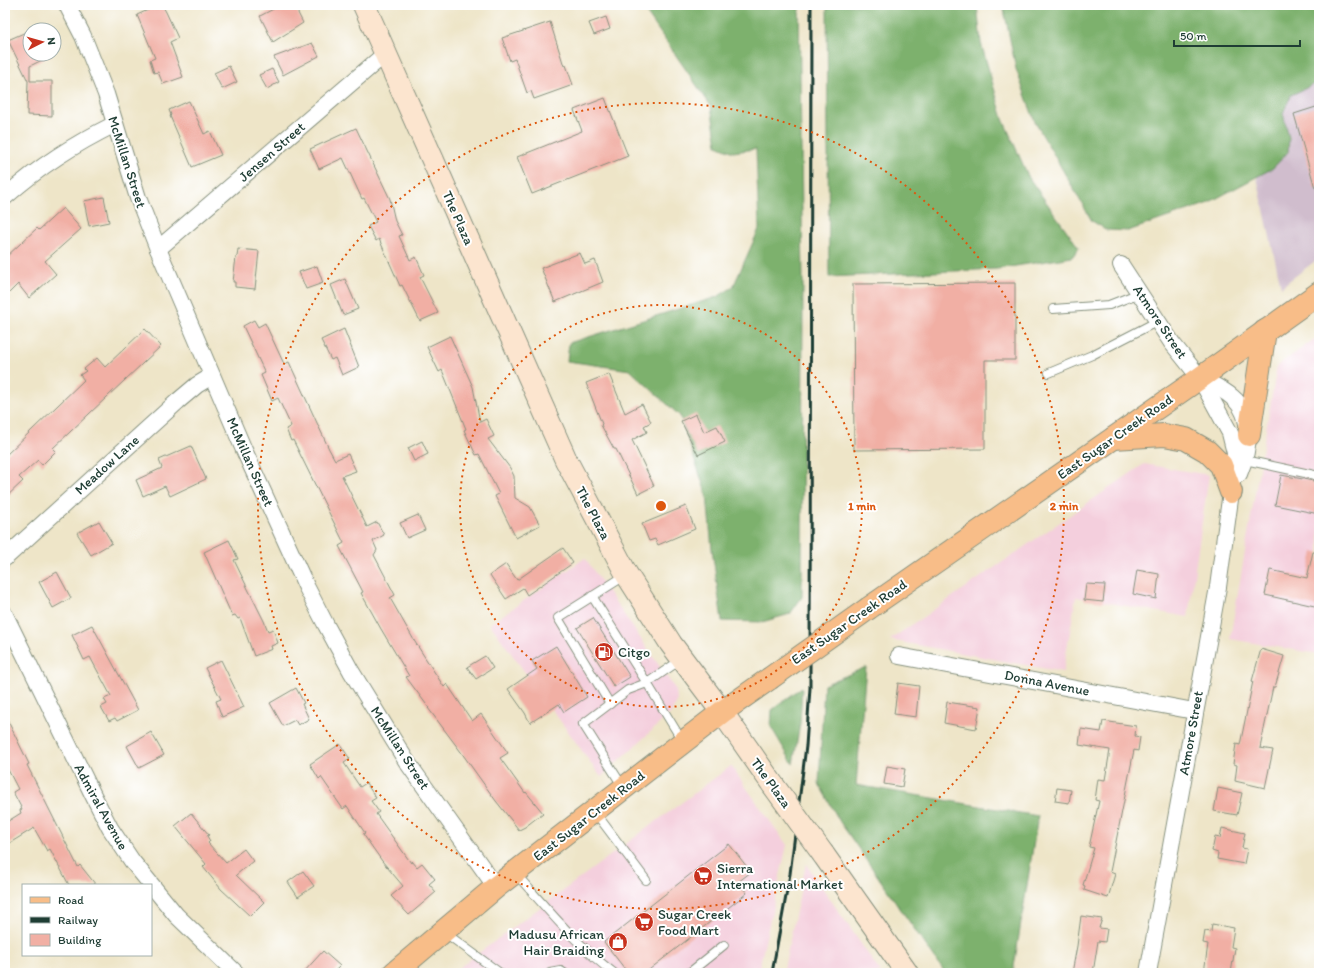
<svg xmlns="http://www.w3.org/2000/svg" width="1324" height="978" font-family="Itim,sans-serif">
<rect width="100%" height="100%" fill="#fff"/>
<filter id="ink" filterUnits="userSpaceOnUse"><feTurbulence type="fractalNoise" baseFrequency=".025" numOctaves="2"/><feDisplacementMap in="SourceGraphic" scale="8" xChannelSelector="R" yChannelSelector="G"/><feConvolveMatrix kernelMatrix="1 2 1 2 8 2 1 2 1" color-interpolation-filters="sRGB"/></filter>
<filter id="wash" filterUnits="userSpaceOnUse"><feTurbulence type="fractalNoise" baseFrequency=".012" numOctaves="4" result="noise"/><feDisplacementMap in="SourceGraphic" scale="16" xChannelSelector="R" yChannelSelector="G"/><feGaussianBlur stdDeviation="0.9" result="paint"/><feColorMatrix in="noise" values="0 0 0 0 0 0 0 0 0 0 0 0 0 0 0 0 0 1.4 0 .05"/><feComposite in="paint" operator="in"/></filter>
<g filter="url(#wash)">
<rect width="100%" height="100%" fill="#eee5c8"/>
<g fill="#f4cfdd">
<path d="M1319,336v318l-89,-15 47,-273z"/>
<path d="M1144,464l65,11 -21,142 -112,-20 -13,75 -173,-32z"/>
<path d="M585,558l91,132 1,12 -6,11 -70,64 -111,-153z"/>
<path d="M731,766l56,79 -29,128h-306z"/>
<path d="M806,864l75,109h-98z"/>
</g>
<path fill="#d0bdcd" d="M1219,5h100v253l-38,29z"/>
<g fill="#7db16d" stroke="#4e7750">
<path d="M641,5h158l4,276 -1,316 -12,17 -28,8 -40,-1 -10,-72 -5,-53 -27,-80 -50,-46 -63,-9 2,-18 148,-46 16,-10 26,-58 -3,-80 -23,3 -16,-7 -6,-39z"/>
<path d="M827,5h150l4,38 22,76 26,59 50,70 -7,9 -75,12 -168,8z"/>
<path d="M1003,5h316v77l-28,13 -8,18 6,25 -1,14 -15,16 -67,36 -78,27 -21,-1 -15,-9 -57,-99 -19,-53z"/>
<path d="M866,667l-10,118 182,31 -25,157h-68l-105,-151 -21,-38 5,-99z"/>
<path d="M802,687l-2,37 -7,40 -22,-37 1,-17z"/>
</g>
<g id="blocks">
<g fill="#f1afa4">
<path d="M159,5h3l4,7 12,26 -8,4 13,35 -20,7 -5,-12 -4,1 -4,-13 5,-2 -18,-43z"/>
<path d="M281,5h13l9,18 -30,19 -13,-26z"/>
<path d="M606,17l4,12 -16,6 -5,-12z"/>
<path d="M550,22l14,44 2,-1 7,20 -39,14 -3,-8 -4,2 -12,-34 -5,2 -8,-23z"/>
<path d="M26,32l4,8v14h24l-24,12v15h22v35l-25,-1 1,-34 -20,-41z"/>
<path d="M312,43l7,13 -36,19 -9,-18z"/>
<path d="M229,66l8,16 -15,7 -8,-16z"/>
<path d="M272,69l7,13 -12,7 -8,-14z"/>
<path d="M605,98l23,58 -96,38 -15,-37 65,-26 -8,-21z"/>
<path d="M189,101l15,33 6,-3 11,24 -29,12 -22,-51 1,-1 -2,-5z"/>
<path d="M1319,106v81l-4,1 -21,-74z"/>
<path d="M356,128l34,71 5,22 7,14 -3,1 11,24 6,-3 8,18 -4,2 18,36 -18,8 -18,-36 -2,1 -4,-9 -17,-38 -3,2 -8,-15 8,-4 -12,-24 -2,1 -19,-41 -24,11 -9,-20z"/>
<path d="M104,197l5,25 -20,4 -5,-25z"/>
<path d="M63,208l18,21 -36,32 11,13 -27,24 -11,-14 -13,13v-39l32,-30 2,2z"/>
<path d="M238,249l21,2 -4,38 -20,-2v-5h-2l3,-25h1z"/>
<path d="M580,253l5,11 10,-4 8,22 -48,20 -14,-34z"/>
<path d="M317,266l6,17 -17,6 -7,-17z"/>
<path d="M345,279l13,30 -15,6 -12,-30z"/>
<path d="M1015,283v77h-30v89l-131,1 -1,-166z"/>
<path d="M254,320l4,7 7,-4 19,41 5,-2 40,87 6,11 13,-6 8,17 -14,5 25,51 10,-5 7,13 -11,6 4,9 -3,5 21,40 -5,3 25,44 29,45 3,-3 25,37 9,-7 27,39 -8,5 25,35 1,-1 17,21 -18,14 -6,3 -23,-29 -35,-49 -33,-44h1l-23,-31 3,-1 -28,-47 -20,-36 2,-1 -24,-46 5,-3 -51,-103 -2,1 -5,-12 5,-3 -13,-28 -6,3 -11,-26 4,-2 -22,-47z"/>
<path d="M145,329l16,17 -108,102 3,3 -14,14 -4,-5 -19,17 4,4 -18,17v-42l79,-76 -4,-5 6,-4 -2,-2 13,-11 8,9z"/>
<path d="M344,329l15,38 -17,8 -7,-17 -4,2 -10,-20z"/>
<path d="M450,336l23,51 7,35 6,-3 8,17 -6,3 22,29 4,8 1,22 15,9 10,18 -24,13 -21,-42 4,-2 -20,-40 -3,1 -12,-25 2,-1 -24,-59 -3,2 -12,-25z"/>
<path d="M609,374l16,39 17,-9 9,18 -7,4 3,6 -15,8 22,46 -16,8 -22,-45h-2l-13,-24 1,-1 -16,-41z"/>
<path d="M696,414l8,18 13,-6 8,16 -27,13 -17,-34z"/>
<path d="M422,441l6,13 -14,7 -6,-13z"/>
<path d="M191,446l15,33 -36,17 -5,-10 -22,10 -7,-16 26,-12 -3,-8z"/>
<path d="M1281,475l38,7v32l-44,-9z"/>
<path d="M686,506l9,23 -37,16 -3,-6 -6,2 -7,-17z"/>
<path d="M418,515l7,15 -18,8 -7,-15z"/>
<path d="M99,521l13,22 -21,12 -14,-22z"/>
<path d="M229,540l9,19 -4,1 14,29 16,32 4,10 5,-2 5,14 -7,3 1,3 -18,7 -14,-38 -2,1 -3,-4 -3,1 -28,-64z"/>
<path d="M563,548l10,15 -46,32 -4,-7 -17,11 -16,-24 16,-11 11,16z"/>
<path d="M1313,552h6v55l-54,-12 5,-25 37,8z"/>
<path d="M1137,570l22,4 -3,25 -23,-5z"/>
<path d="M57,572l14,26 -18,10 -14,-26z"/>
<path d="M1086,584l19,1 -2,17 -19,-2z"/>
<path d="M593,618l37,59 -16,10 -37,-59z"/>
<path d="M92,625l46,85 -21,11 -2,-3 -6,3 -8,-14 6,-3 -3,-5 7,-3 -21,-39 -6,3 -12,-25z"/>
<path d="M556,646l31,51 -23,15 -5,-8 -29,19 -5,-10 -17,-24 29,-20 -5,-8z"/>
<path d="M1261,649l23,7 -9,31h-2l-13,61 13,2 -8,38 -30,-7 2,-16 -4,-1 3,-20 4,1 13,-64h-1z"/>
<path d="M485,656l8,12 -17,11 -9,-12z"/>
<path d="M221,660l23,47 -22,10 -6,-16 5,-2 -16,-31z"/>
<path d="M898,683l21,3 -3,31 -22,-3z"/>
<path d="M296,688l8,15 -2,1 7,15 -11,6 -3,-5 -12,6 -13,-23z"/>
<path d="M947,702l33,5 -4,22 -32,-6z"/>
<path d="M5,715l24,49 -2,1 51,102 2,-2 16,20h-27l-19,-36 -3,2 -13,-23 -29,18v-23l16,-10 -1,-3 2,-1 -9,-17 5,-3 -13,-25z"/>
<path d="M1103,721l33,5 -1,10 5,1 -2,14 -4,-1 -24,122 5,2 -7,24 -24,-8 1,-4 -2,-1 11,-37 -5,-1 10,-46 -4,-1 3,-21 7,1 5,-30 -31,-5 2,-16 20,3z"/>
<path d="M151,732l13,23 -25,13 -12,-22z"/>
<path d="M340,744l10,15 -6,4 16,24 6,-4 10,15 -5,3 8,11 -3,2 35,49 1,-2 5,6 5,-4 13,16 -6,5 7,8 -27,23 -18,-19 12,-10 -21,-25 -19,-27 2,-1 -18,-27 -4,3 -22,-32 -2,2 -9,-15z"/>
<path d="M887,766l18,3 -3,18 -18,-3z"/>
<path d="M1057,788l14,2 -2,13 -14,-2z"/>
<path d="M1218,788l24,5 -5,22 -23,-4z"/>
<path d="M191,813l18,22 -2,1 3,5 -2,2 18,20 18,-14 9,12 -17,14 28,27 -14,14 -29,-27 -18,-22 3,-3 -31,-38z"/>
<path d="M1222,828l23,5 -3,15 5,1 -3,15 -27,-5 1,-6 -6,-2 3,-14 5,1z"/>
<path d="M729,844l22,28 -13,10 9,11 -102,80h-17l-24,-31z"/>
<path d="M303,871l11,15 -16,11 -10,-15z"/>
<path d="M1081,916l21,3 -3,9 8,1 -2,13 -7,-1 -5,32h-21l5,-27z"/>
<path d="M1212,924l22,4 -3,19 4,1 -4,25h-27l4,-29 -5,-1 2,-12 6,1z"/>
<path d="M323,951l17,15 -7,7h-30z"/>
</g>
</g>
</g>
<g filter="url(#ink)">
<use href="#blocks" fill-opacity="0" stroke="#86917e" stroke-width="1"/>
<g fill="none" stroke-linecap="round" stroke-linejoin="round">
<g stroke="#86917e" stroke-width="10">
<g id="lane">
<path d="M1053,309l56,-4 31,-12"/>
<path d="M1049,373l43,-18 66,-34"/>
<path d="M1245,460l74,16"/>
<path d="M592,596l55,87 35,-24"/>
<path d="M610,704l-52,-86 68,-43"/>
<path d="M623,787l-40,-63 45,-34 19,-7 36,59"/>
<path d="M595,812l51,68"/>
<path d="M515,873c31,34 61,72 99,100"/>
<path d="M444,932l56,41"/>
<path d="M550,973l11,-2 3,2"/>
<path d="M689,973l35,-28"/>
</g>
</g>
<g stroke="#86917e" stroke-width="18">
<g id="street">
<path d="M67,5l16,31 23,58 32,104 20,51 86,201 63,138 19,37 25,46 56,91 89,125"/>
<path d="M5,197c35,-31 68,-52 110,-73"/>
<path d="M158,249l227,-195"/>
<path d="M1121,265l51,78 28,35 30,55 5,20 -4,39 -13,95 -70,386"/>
<path d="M1200,378c11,6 23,11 32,19 23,19 17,53 7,77"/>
<path d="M5,558l173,-157 19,-16 15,-9"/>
<path d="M5,615l89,182 16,31 22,33 44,54 60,58"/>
<path d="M899,656l295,55"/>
</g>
</g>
<g stroke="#86917e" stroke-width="24">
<g id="secondary">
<path d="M364,5l202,455 61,115 44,69 51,68 51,73"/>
<path d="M823,854l84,119"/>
</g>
</g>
<g stroke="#86917e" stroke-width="24">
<g id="primary">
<path d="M1249,435l16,-104"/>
<path d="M1114,438l50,-3 22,4 21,12 14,14 10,27"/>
<path d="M869,608l331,-230 119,-85"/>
<path d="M394,973l102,-86 226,-175 47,-33"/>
</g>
</g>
<use href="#lane" stroke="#fff" stroke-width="8"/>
<use href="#street" stroke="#fff" stroke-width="16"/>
<use href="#secondary" stroke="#fce5cf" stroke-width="22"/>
<use href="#primary" stroke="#f8bd88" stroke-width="22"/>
<path stroke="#1f3d34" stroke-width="3" d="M772,973l18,-99 16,-128 4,-58 1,-683"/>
<g stroke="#86917e" stroke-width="24" stroke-linecap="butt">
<path id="secondary-bridge" d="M773,785l50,69"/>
</g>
<g stroke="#86917e" stroke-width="24" stroke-linecap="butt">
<path id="primary-bridge" d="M769,679l100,-71"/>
</g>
<use href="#secondary-bridge" stroke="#fce5cf" stroke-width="22"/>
<use href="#primary-bridge" stroke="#f8bd88" stroke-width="22"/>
</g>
</g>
<g fill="none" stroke="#de580e" stroke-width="2" stroke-dasharray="2 4">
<circle cx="661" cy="506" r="201"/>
<circle cx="661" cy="506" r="403"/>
</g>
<defs>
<g id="fuel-disc" transform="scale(1)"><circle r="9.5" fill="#c8321e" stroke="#fff"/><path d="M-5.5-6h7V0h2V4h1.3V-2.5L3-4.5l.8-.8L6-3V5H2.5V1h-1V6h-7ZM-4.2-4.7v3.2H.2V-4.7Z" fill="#fff"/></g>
<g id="supermarket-disc" transform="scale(1)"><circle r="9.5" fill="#c8321e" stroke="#fff"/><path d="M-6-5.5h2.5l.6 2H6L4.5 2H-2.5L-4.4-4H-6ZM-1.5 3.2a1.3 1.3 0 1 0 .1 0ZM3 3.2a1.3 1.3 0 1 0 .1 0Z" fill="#fff"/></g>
<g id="shop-disc" transform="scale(1)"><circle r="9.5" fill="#c8321e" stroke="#fff"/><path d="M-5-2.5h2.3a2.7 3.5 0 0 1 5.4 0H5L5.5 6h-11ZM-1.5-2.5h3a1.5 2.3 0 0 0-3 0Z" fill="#fff"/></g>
</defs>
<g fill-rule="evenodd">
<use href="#fuel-disc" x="604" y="652"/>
<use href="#supermarket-disc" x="703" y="876"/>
<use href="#supermarket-disc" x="644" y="922"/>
<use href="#shop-disc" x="618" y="942"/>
</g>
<g text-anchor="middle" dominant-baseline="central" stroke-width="4" stroke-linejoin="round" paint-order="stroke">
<g font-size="14" fill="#1f3d34" stroke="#fff">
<text transform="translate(272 152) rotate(-41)">Jensen Street</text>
<text transform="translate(127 162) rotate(72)">McMillan Street</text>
<text transform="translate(458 218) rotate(66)">The Plaza</text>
<text transform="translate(1160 322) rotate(56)">Atmore Street</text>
<text transform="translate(1115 437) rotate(-35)">East Sugar Creek Road</text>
<text transform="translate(250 462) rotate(66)">McMillan Street</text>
<text transform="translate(107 465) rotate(-42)">Meadow Lane</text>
<text transform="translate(593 513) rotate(62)">The Plaza</text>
<text transform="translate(849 622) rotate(-35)">East Sugar Creek Road</text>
<text transform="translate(1047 683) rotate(11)">Donna Avenue</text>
<text transform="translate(1191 733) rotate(-80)">Atmore Street</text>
<text transform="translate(400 748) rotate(57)">McMillan Street</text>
<text transform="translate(771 783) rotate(54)">The Plaza</text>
<text transform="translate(101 807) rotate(61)">Admiral Avenue</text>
<text transform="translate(589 816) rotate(-38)">East Sugar Creek Road</text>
</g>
<g font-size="14" fill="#1f3d34" stroke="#fff" text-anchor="start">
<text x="618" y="652">Citgo</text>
<text x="717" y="868">Sierra<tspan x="717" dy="16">International Market</tspan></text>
<text x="658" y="914">Sugar Creek<tspan x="658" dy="16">Food Mart</tspan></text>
<text x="604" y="934" text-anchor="end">Madusu African<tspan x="604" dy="16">Hair Braiding</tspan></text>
</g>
</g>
<circle cx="661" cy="506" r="6" fill="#de580e" stroke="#fff" stroke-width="2"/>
<g font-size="12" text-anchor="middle" font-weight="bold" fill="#de580e" stroke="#fff" stroke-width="4" stroke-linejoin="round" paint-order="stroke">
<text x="862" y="510">1 min</text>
<text x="1064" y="510">2 min</text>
</g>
<rect width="1324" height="978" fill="none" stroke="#fff" stroke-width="20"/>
<rect x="22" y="884" width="130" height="72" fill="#ffffff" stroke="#a5b1ae"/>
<rect x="30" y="897" width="20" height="6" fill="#f8bd88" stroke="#a5b1ae"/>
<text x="58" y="904" font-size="12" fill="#1f3d34">Road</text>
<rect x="30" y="917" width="20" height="6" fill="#1f3d34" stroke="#a5b1ae"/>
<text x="58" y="924" font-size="12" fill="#1f3d34">Railway</text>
<rect x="30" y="934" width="20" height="12" fill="#f1afa4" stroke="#a5b1ae"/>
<text x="58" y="944" font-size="12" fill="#1f3d34">Building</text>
<g transform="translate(42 42) rotate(84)"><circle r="19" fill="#ffffff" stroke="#a5b1ae"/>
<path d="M0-3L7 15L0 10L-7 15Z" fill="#c8321e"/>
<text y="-6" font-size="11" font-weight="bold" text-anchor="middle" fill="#1f3d34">N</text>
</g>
<path d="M1174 40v6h126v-6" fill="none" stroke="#1f3d34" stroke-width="2"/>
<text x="1180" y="40" font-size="12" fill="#1f3d34" stroke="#ffffff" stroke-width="3" paint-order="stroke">50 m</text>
</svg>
